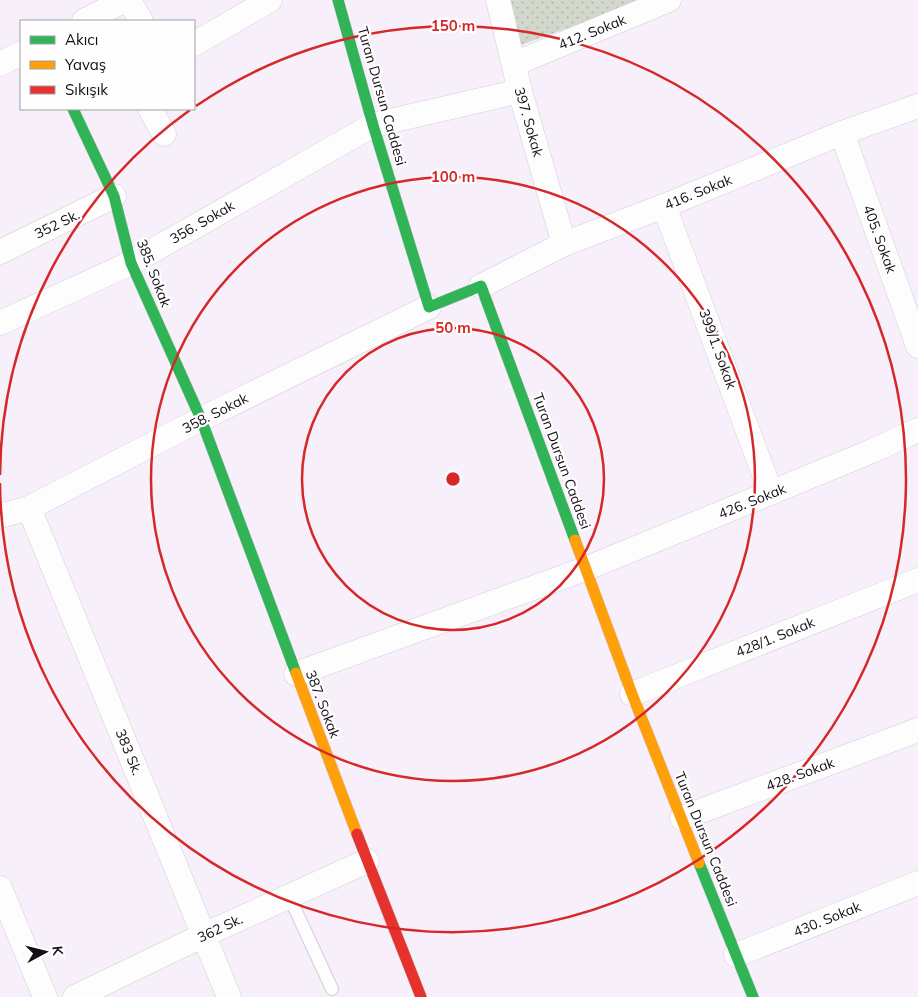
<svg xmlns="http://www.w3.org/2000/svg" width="918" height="997" font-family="Mulish,sans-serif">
<defs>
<pattern id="grass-dots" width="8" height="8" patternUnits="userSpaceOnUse" patternTransform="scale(1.25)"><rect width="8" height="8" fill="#d3d8cc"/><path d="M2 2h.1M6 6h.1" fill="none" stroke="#b4b8ae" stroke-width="1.8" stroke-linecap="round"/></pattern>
</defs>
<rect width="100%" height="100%" fill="#f7f0fa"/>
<path fill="url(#grass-dots)" d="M507,0h139l-128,46z"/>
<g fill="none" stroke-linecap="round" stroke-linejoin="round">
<g stroke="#d3cdd6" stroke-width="14">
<path id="lane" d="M289,896l43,93"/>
</g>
<g stroke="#d3cdd6" stroke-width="25">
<g id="street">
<path d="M129,0l12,21"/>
<path d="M498,0l22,91 44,153"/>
<path d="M84,21l41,-21"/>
<path d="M194,44l76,-44"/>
<path d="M0,64l21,-11"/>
<path d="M514,64l155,-64"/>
<path d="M150,109l14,25"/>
<path d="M842,133l76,213"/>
<path d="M664,206l107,287"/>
<path d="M0,252l114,-56"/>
<path d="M481,286l83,-42 100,-38 178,-73 76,-27"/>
<path d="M0,323l131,-60 242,-138 147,-34"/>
<path d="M29,508l200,489"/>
<path d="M0,516l29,-8 172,-89 228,-112"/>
<path d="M296,674l289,-105 287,-118 46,-21"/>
<path d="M632,694l286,-114"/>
<path d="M682,818l236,-88"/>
<path d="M0,888l45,109"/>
<path d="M736,955l182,-72"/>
<path d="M75,997l129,-62 163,-74"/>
</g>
</g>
<g stroke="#d3cdd6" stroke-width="12">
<g id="fast">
<path d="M338,0l35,125 56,182 52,-21 94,254"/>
<path d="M73,109l41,87 17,67 70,156 95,254"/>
<path d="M699,863l54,134"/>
</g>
</g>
<g stroke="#d3cdd6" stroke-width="12">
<g id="slow">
<path d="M575,540l57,154 67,169"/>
<path d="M296,673l61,161"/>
</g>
</g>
<g stroke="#d3cdd6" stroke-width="12">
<path id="jam" d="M357,834l64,163"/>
</g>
<use href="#lane" stroke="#fefdfe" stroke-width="12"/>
<use href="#street" stroke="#fefdfe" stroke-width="24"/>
<use href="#fast" stroke="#30b455" stroke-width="11"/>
<use href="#slow" stroke="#ff9f0a" stroke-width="11"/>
<use href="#jam" stroke="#e5322d" stroke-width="11"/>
</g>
<g fill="none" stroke="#d62828" stroke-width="2.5">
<circle cx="453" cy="479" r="151"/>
<circle cx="453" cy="479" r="302"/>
<path d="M0 475A453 453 0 0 1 190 110M196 106A453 453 0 1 1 0 483"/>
</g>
<g text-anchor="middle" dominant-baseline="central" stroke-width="4.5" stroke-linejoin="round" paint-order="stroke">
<g font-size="14" fill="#130d15" stroke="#fefefe">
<text transform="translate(592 32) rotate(-22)">412. Sokak</text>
<text transform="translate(382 96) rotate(74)">Turan Dursun Caddesi</text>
<text transform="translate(529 122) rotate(74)">397. Sokak</text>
<text transform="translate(698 192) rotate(-22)">416. Sokak</text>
<text transform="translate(202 222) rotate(-30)">356. Sokak</text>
<text transform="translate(57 224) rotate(-26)">352 Sk.</text>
<text transform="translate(880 239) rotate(70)">405. Sokak</text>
<text transform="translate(154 273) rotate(69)">385. Sokak</text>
<text transform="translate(718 349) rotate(70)">399/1. Sokak</text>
<text transform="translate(215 413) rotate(-27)">358. Sokak</text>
<text transform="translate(562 461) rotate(70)">Turan Dursun Caddesi</text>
<text transform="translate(752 501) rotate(-22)">426. Sokak</text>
<text transform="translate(775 637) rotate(-22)">428/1. Sokak</text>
<text transform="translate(323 704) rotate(69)">387. Sokak</text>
<text transform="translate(129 752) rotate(68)">383 Sk.</text>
<text transform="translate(800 774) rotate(-20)">428. Sokak</text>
<text transform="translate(706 839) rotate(68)">Turan Dursun Caddesi</text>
<text transform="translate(827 919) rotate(-22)">430. Sokak</text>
<text transform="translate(220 928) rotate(-25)">362 Sk.</text>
</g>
</g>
<circle cx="453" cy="479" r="8" fill="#d62828" stroke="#fefefe" stroke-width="2.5"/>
<g font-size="15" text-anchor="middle" font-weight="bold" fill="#d62828" stroke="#fefefe" stroke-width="4.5" stroke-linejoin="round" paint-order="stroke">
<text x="453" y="31">150 m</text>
<text x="453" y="182">100 m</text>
<text x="453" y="333">50 m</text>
</g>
<rect x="20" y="20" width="175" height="90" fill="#fefefe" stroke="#a09ea1"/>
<rect x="30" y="36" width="25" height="8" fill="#30b455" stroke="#a09ea1"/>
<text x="65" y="45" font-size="15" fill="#130d15">Akıcı</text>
<rect x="30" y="61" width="25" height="8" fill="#ff9f0a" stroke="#a09ea1"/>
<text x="65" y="70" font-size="15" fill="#130d15">Yavaş</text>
<rect x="30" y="86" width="25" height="8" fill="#e5322d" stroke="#a09ea1"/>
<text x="65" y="95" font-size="15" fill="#130d15">Sıkışık</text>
<g transform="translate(45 952) rotate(83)" stroke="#fefefe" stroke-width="4" paint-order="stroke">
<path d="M0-4L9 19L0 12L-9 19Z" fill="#130d15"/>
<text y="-8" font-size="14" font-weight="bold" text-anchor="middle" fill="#130d15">K</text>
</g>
</svg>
